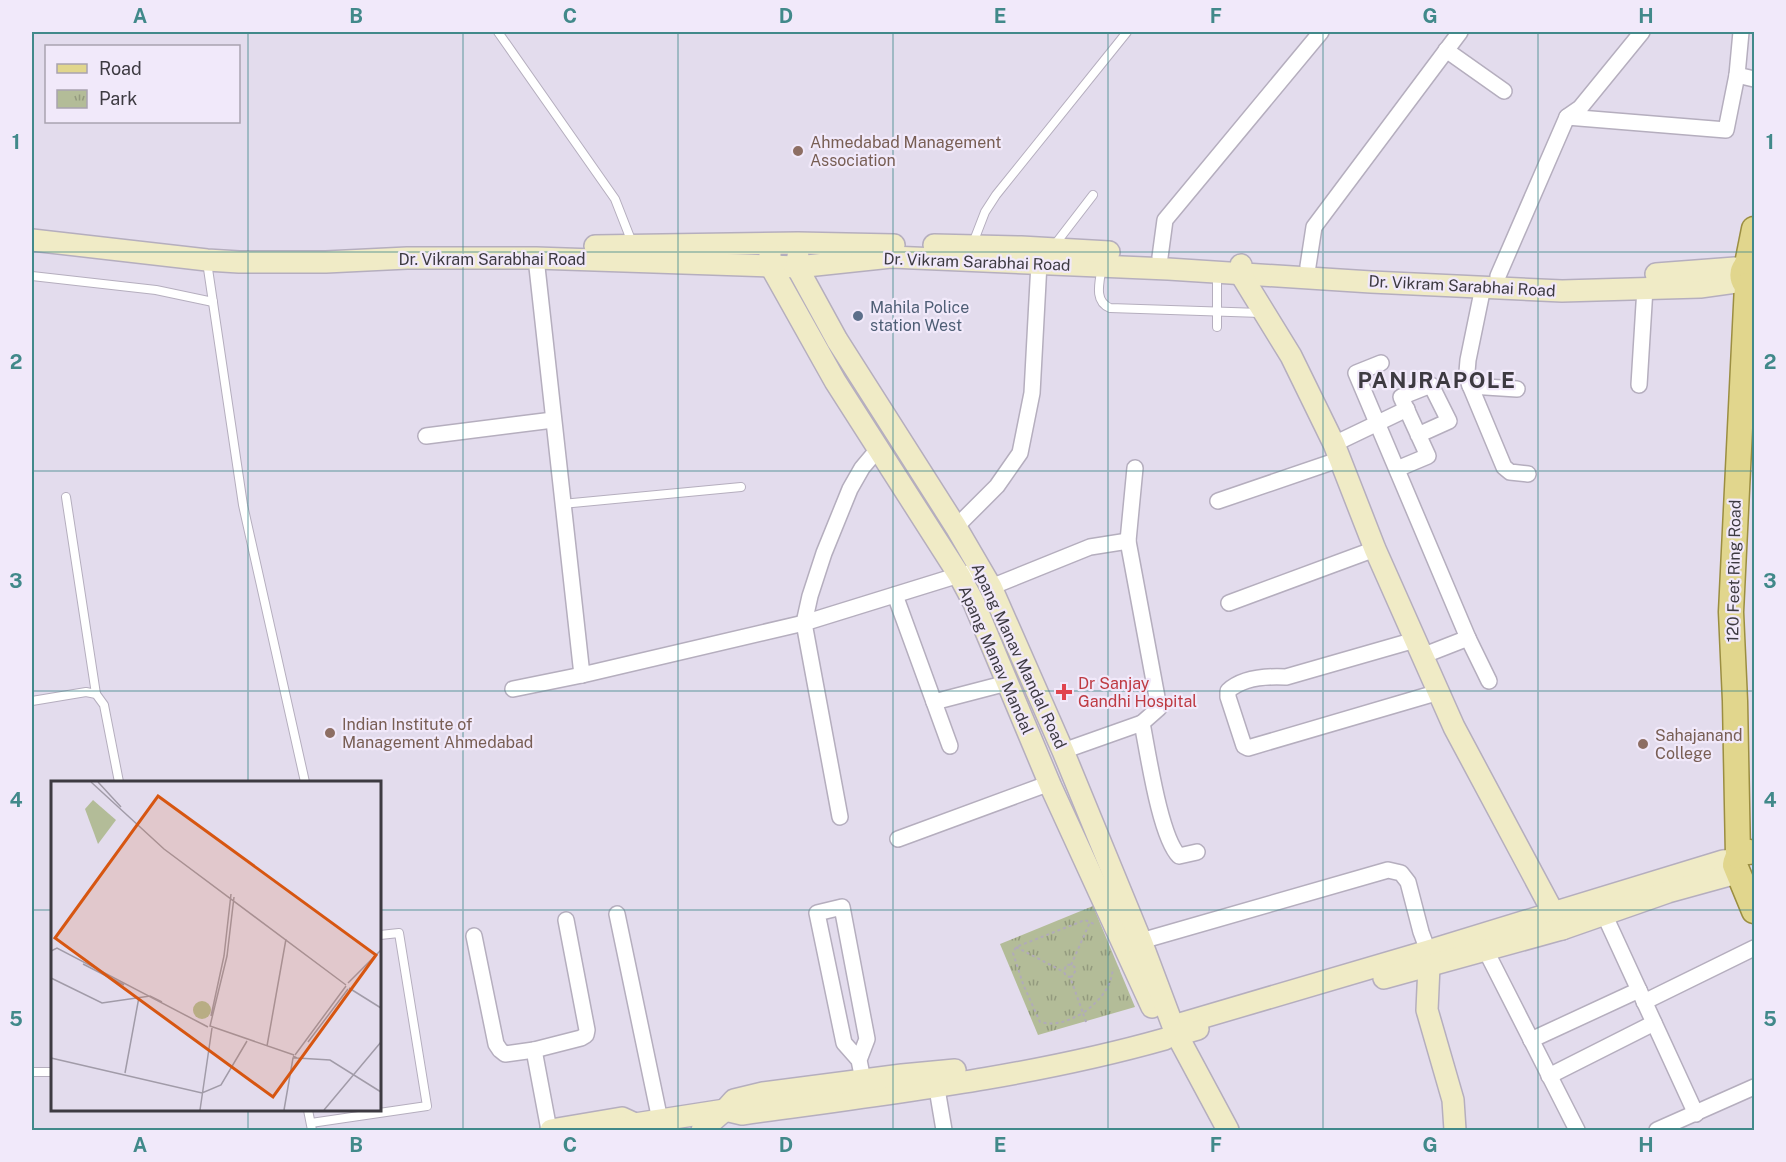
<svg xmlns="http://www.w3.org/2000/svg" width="1786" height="1162" font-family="'Public Sans',sans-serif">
<defs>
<pattern id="park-tufts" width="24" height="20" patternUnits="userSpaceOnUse" patternTransform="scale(1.5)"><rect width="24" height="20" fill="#b3bc98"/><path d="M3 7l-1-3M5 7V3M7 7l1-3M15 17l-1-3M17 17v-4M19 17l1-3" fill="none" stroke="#939a7e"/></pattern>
</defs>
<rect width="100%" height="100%" fill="#e3dced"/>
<path fill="url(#park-tufts)" d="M1093,906l42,101 -97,28 -38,-91z"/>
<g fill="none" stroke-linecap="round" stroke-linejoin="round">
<g stroke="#b5aebe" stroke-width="10">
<g id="lane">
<path d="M498,32l117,167 18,46"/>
<path d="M973,243l12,-31 11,-17 131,-163"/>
<path d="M1053,247l40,-52"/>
<path d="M207,262l36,243 62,277"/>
<path d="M1102,266c-2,15 -9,35 8,42l151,5"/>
<path d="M1217,273v54"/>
<path d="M32,276l124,14 57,12"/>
<path d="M66,497l30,197"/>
<path d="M562,504l179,-17"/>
<path d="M32,701l54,-9 10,2 8,11 15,77"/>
<path d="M32,1072h20"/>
<path d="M308,1110l4,20"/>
<path d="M311,1123l116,-17 -28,-173 -19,2"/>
</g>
</g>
<g stroke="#b5aebe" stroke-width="18">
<g id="street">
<path d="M1741,32l-4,43 17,4"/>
<path d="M1446,50l58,41"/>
<path d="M1567,117l159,13 11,-55"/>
<path d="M1160,257l5,-37 156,-188"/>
<path d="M536,258l46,417 222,-52 155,-48 23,-4"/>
<path d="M1308,266l6,-39 146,-195"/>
<path d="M1498,276l69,-159 13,-9 62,-76"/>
<path d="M1483,287l-15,73 -1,12 2,11 35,84 6,5 18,2"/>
<path d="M1381,363l-25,10 112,265 -46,18"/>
<path d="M1639,385l6,-97"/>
<path d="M1470,386l47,3"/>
<path d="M426,436l127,-16"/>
<path d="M1334,444l73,-35"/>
<path d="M1135,468l-7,73 31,167 -17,15"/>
<path d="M1397,469l31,-13 -27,-59 30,-12 18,36 -31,14"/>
<path d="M1218,501l123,-42"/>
<path d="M956,527l41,-41 23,-33 12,-60 7,-130"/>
<path d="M991,587l99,-40 38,-6"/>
<path d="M895,595l39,107"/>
<path d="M1229,603l146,-54"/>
<path d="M1468,638l21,43"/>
<path d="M1415,640l-129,37c-19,-1 -43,0 -58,14v6l16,49 4,2 191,-56"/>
<path d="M513,689l69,-14"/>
<path d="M950,746l-16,-44 73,-19"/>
<path d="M1063,751l79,-28c6,30 18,114 37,133l18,-4"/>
<path d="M840,817l-36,-194 6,-27 14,-43 26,-64 12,-21 16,-19"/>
<path d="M898,839l152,-56"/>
<path d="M617,914l43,206"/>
<path d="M1604,914l92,200"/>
<path d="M474,936l22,108 4,6 5,4 29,-4 15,80"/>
<path d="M1141,941l247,-71 13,3 7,9 13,50 7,19"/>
<path d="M1485,949l92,181"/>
<path d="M1644,1002l110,-54"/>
<path d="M1531,1040l108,-50"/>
<path d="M534,1050l47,-12 5,-3 1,-5 -21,-110"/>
<path d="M859,1060l8,-21 -25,-132 -25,6 27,130 15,17 4,20"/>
<path d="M1549,1076l105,-53"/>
<path d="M935,1077l9,53"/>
<path d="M1657,1130l97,-43"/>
</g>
</g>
<g stroke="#b5aebe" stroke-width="24">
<g id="secondary">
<path d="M32,240l175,20 32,2h87l81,-4h129l261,9 94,-10 277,12 203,13 191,9 138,-4 43,-6"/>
<path d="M934,245l87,2 88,5"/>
<path d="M595,246l203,-3 96,2"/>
<path d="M770,254v11l65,116 124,194 15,28 77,184 101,220"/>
<path d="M798,256l-1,11 40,73 119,187 35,60 72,164 78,190 32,85 255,-75 295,-90 12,-1"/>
<path d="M1241,265l-1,8 51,83 43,88 41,105 79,178 108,202"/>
<path d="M1656,274l79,-6"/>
<path d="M1429,966l-2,44 26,90 2,30"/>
<path d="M1384,978l178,-49 106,-37 69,-19"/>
<path d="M1198,1029l-21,6 51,95"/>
<path d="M551,1130l71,-12 13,6"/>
<path d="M624,1130l11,-6 90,-14 17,4c142,-20 285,-36 423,-75"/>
<path d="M702,1130l23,-20 9,-10 29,-7 139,-18 53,-5"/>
</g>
</g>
<g stroke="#9b8e41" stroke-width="27">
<g id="primary">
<path d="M1754,261c-15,5 -16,23 0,28"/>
<path d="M1747,264l7,-35"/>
<path d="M1749,852c-8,-1 -13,5 -14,13l19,46"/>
<path d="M1738,856l-3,-155 -4,-89 16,-327"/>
</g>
</g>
<g stroke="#b1abb9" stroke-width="2" stroke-dasharray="3 3" stroke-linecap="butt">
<path d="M1016,947l48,25"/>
<path d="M1071,965l19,-43"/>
<path d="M1070,977l3,-1 3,-7c-3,-4 -5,-5 -10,-4l-2,7 2,4 4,1 13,36c16,-12 28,-24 30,-45"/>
<path d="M1086,1022l-3,-9c-15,8 -27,13 -43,9l-17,-38 -10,-31 3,-6 69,-27 9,4"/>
</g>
<use href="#lane" stroke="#fff" stroke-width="8"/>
<use href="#street" stroke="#fff" stroke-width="15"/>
<use href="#secondary" stroke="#f0ebc6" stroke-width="21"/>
<use href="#primary" stroke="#e1d68d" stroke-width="24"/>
</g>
<path fill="none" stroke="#41898a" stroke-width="1.5" stroke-opacity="0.55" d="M248,32v750M463,32v1098M678,32v1098M893,32v1098M1108,32v1098M1323,32v1098M1538,32v1098M32,252h1722M32,471h1722M32,691h1722M32,910h20M380,910h1374M248,1110v20"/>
<g fill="#8d6e63" stroke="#f1e9fa" stroke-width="2">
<circle cx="798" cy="151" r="6"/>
<circle cx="330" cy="733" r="6"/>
<circle cx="1643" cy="744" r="6"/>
</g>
<circle fill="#5c6f8a" stroke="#f1e9fa" stroke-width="2" cx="858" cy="316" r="6"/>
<path fill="#e0444e" stroke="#f1e9fa" stroke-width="2" d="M1061 683h6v6h6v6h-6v6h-6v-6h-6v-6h6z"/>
<g text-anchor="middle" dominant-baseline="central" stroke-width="4.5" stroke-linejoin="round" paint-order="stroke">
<g font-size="16" fill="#785e54" stroke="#f1e9fa" text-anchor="start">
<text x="810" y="142">Ahmedabad Management<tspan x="810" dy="18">Association</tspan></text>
<text x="342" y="724">Indian Institute of<tspan x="342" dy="18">Management Ahmedabad</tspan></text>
<text x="1655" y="735">Sahajanand<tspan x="1655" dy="18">College</tspan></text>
</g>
<g font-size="16" fill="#3d3a41" stroke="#f1e9fa">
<text x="492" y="259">Dr. Vikram Sarabhai Road</text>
<text transform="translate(977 262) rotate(2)">Dr. Vikram Sarabhai Road</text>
<text transform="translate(1462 286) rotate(3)">Dr. Vikram Sarabhai Road</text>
<text transform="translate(1734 571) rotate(-89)">120 Feet Ring Road</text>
<text transform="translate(1019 656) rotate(65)">Apang Manav Mandal Road</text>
<text transform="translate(996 660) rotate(66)">Apang Manav Mandal</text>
</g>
<g font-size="16" fill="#4e5e75" stroke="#f1e9fa" text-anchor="start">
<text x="870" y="307">Mahila Police<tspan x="870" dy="18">station West</tspan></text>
</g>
<g font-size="16" fill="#be3a42" stroke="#f1e9fa" text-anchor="start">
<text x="1078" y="683">Dr Sanjay<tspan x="1078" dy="18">Gandhi Hospital</tspan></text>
</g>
<g font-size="22" font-weight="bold" letter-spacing="1.5" fill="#3d3a41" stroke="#f1e9fa">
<text x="1437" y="380">PANJRAPOLE</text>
</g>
</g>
<g transform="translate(51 781)">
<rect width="330" height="330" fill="#e3dced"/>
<path d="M142 229a9 9 0 1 1 18 0a9 9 0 1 1-18 0Z" fill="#b3bc98"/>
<path d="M42,19l23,20 -18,24 -13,-35z" fill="#b3bc98"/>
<path fill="none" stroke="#a19ba8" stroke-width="1.5" d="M40,1l73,67 182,136M47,1l23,25M183,116l-7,59 -17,70 84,29M0,170l6,-3 151,79M32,183l41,21M0,197l51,25 48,-7 12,6M297,202l33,-33M298,207l32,20M160,235l13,-60 7,-62M257,261l40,-53M216,265l19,-107M244,274l51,-69M0,277l151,35 19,-8 26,-44M246,277l33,2 51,32M74,292l14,-76M149,329l12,-82M233,329l9,-52h4l-4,-2M273,329l57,-68"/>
<path fill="#d75611" fill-opacity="0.15" stroke="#d75611" stroke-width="3" d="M107,15l218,159 -103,142 -218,-159z"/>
<rect width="330" height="330" fill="none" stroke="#3d3a41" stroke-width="3"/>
</g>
<rect width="1786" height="1162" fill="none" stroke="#f1e9fa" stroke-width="66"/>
<rect x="45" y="45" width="195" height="78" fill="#f1e9fa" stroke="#a9a3b0" stroke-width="1.5"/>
<rect x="57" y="64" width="30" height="9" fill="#e1d68d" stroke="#a9a3b0" stroke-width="1.5"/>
<text x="99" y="75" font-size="18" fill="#3d3a41">Road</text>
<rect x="57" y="90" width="30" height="18" fill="url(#park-tufts)" stroke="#a9a3b0" stroke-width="1.5"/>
<text x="99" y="105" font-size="18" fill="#3d3a41">Park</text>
<rect x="33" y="33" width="1720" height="1096" fill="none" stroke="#41898a" stroke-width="2"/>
<g font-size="20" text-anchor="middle" font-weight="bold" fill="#41898a">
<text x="140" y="23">A</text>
<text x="356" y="23">B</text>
<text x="570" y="23">C</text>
<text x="786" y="23">D</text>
<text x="1000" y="23">E</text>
<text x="1216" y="23">F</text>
<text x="1430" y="23">G</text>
<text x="1646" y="23">H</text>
<text x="16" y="149">1</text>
<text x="1770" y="149">1</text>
<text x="16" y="369">2</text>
<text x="1770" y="369">2</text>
<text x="16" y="588">3</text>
<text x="1770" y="588">3</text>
<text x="16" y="807">4</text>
<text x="1770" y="807">4</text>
<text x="16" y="1026">5</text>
<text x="1770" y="1026">5</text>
<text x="140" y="1152">A</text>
<text x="356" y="1152">B</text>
<text x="570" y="1152">C</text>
<text x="786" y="1152">D</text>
<text x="1000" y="1152">E</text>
<text x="1216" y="1152">F</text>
<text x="1430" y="1152">G</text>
<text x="1646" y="1152">H</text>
</g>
</svg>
